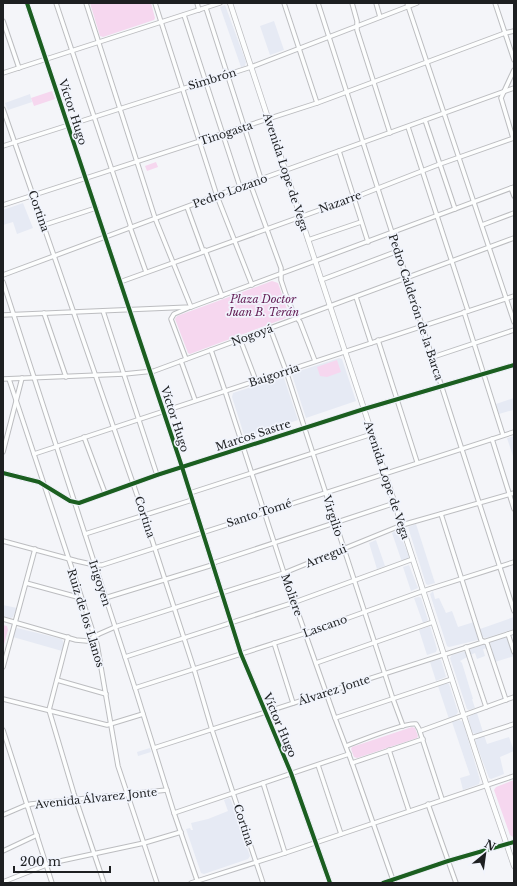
<svg xmlns="http://www.w3.org/2000/svg" width="517" height="886" font-family="'Libre Baskerville',serif">
<rect width="100%" height="100%" fill="#f4f5f9"/>
<g fill="#e6eaf4">
<path d="M225,5l21,57 -1,4 -4,1 -21,-60z"/>
<path d="M274,21l10,29 -14,5 -10,-29z"/>
<path d="M30,94l2,8 -24,8 -3,-7z"/>
<path d="M23,203l10,25 -16,6 -4,-12 -10,3v-15z"/>
<path d="M339,358l3,1 14,42 -50,17 -14,-43 1,-2z"/>
<path d="M279,378h5l14,42 -53,18 -13,-41 1,-4z"/>
<path d="M514,398v15l-1,-3 -14,4 -3,-10z"/>
<path d="M514,436v23l-7,-21z"/>
<path d="M416,524l19,59 -7,2 -2,-1 -18,-57z"/>
<path d="M397,530l2,2 10,24 -1,3 -6,3 -10,-29z"/>
<path d="M376,540l9,26 -8,3 -8,-26z"/>
<path d="M409,565l9,23 -7,3 -8,-24z"/>
<path d="M433,591l2,8 4,-1 7,15 6,-2 6,16 16,-5 5,17 -1,1 -29,7 -2,-1 -17,-52z"/>
<path d="M419,597l2,1 7,22 -1,1 -4,2 -9,-25z"/>
<path d="M3,605l14,3 -4,9 -2,1 -8,-2z"/>
<path d="M514,617v12l-28,9 -4,-1 -2,-8z"/>
<path d="M430,626l7,23 -1,3 -9,3 -8,-25z"/>
<path d="M17,628l45,11 2,5 -2,7 -49,-14 2,-7z"/>
<path d="M507,636l2,2 5,18 -19,6 -5,-20 1,-1z"/>
<path d="M483,643l2,1 3,4 -5,1 2,7 -8,3 -2,-6 -5,2 -1,-4 2,-4z"/>
<path d="M463,652h3l1,5 -7,4 2,2 11,36h-1l3,9 -6,2 -2,-1 -17,-51 2,-3z"/>
<path d="M439,659l2,1 5,17 -10,4 -6,-19z"/>
<path d="M446,683l3,1 9,28 -2,3 -7,4 -11,-33z"/>
<path d="M477,713l6,19 -7,3 -4,-3 -4,-14 2,-2z"/>
<path d="M459,720l4,2 17,58 -1,4 -16,6 -3,-12 10,-3 -18,-53z"/>
<path d="M484,735l3,9 22,-7 5,14 -14,6 4,17 -13,5 -2,-1 -14,-37 2,-3z"/>
<path d="M150,748l1,4 -13,4 -1,-4z"/>
<path d="M229,798l2,2 19,56 -2,3 -44,15 -3,-1 -15,-44 4,-1 1,2h2l-2,-7 17,-4 20,-8 -4,-11z"/>
</g>
<g fill="#f6d7ef">
<path d="M90,3h61l4,15 -1,2 -51,17 -3,-1z"/>
<path d="M52,91l3,8 -21,7 -3,-8z"/>
<path d="M156,162l2,5 -11,4 -2,-5z"/>
<path d="M272,281l6,2 10,29 -2,6 -96,36 -2,-1 -13,-34 2,-3z"/>
<path d="M337,360l4,12 -14,5 -7,-1 -3,-9z"/>
<path d="M3,625l4,1 1,4 -5,18z"/>
<path d="M412,727l3,1 3,8 -1,2 -60,20 -3,-1 -3,-8 1,-2z"/>
<path d="M514,780v56l-1,1 -3,-2 -16,-45 2,-3z"/>
</g>
<g fill="none" stroke-linecap="round" stroke-linejoin="round">
<g stroke="#bcbdc0" stroke-width="5.5">
<g id="minor">
<path d="M27,3l155,464 59,187 50,119 39,110"/>
<path d="M56,3l75,224"/>
<path d="M86,3l69,215 36,89"/>
<path d="M155,3l62,193 35,89"/>
<path d="M197,3l2,7"/>
<path d="M284,3l33,100"/>
<path d="M318,3l196,608"/>
<path d="M352,3l5,18v9l33,103"/>
<path d="M376,3l4,14"/>
<path d="M407,3l107,319"/>
<path d="M495,3l19,57"/>
<path d="M206,8l55,171"/>
<path d="M184,15l56,172"/>
<path d="M3,21l16,47"/>
<path d="M3,73l217,-70"/>
<path d="M3,109l141,406 50,154 18,61 51,153"/>
<path d="M425,120l30,89"/>
<path d="M408,127l60,184"/>
<path d="M513,138l-12,-40 13,-28"/>
<path d="M3,146l248,-79 166,-64"/>
<path d="M339,151l29,91"/>
<path d="M250,183l31,85v12l5,15 8,19 6,8 15,39"/>
<path d="M511,188l3,8"/>
<path d="M3,205l314,-102 188,-70 9,-2"/>
<path d="M187,207l16,44"/>
<path d="M44,225l52,-17"/>
<path d="M482,225l32,-12"/>
<path d="M130,227l16,45"/>
<path d="M308,240l53,-18"/>
<path d="M205,250l17,46"/>
<path d="M3,275l258,-96 253,-91"/>
<path d="M321,280l77,-29"/>
<path d="M3,282l132,406 39,125 24,70"/>
<path d="M120,282l233,-84 87,-34 74,-26"/>
<path d="M356,297l15,46"/>
<path d="M103,311l54,164"/>
<path d="M464,312l39,123"/>
<path d="M44,313l22,64"/>
<path d="M3,315l188,-8 323,-120"/>
<path d="M270,328l16,43 107,328 10,27"/>
<path d="M240,339l16,42"/>
<path d="M378,340l39,122"/>
<path d="M211,350l14,41 59,182 51,145 17,45 42,120"/>
<path d="M433,357l81,-27"/>
<path d="M186,359l-15,-40 3,-5 14,-6"/>
<path d="M181,361l14,39"/>
<path d="M3,379l121,-5 30,-3 360,-133"/>
<path d="M9,379l88,265 21,122 39,117"/>
<path d="M84,437l21,56"/>
<path d="M492,439l22,70"/>
<path d="M3,452l19,-74"/>
<path d="M34,454l480,-158"/>
<path d="M3,473l36,9 31,19 9,2 78,-28 207,-66 150,-44"/>
<path d="M190,493l182,-59"/>
<path d="M441,514l40,126 6,3 19,57"/>
<path d="M85,534l107,-34"/>
<path d="M3,541l74,20 18,4h7l412,-133"/>
<path d="M26,583l55,15"/>
<path d="M105,598l104,-32 7,-4 179,-59"/>
<path d="M3,619l73,21 11,1 12,-7 16,-7 169,-54 118,-48 112,-32"/>
<path d="M508,634l6,18"/>
<path d="M68,637l-19,73 25,84 30,89"/>
<path d="M274,643l19,60"/>
<path d="M466,647l20,60"/>
<path d="M125,657l170,-55 118,-43"/>
<path d="M316,663l117,-41"/>
<path d="M3,667l32,-118"/>
<path d="M57,680l49,14"/>
<path d="M135,688l171,-55 117,-42 91,-29"/>
<path d="M3,699l104,26 36,-11"/>
<path d="M335,718l117,-39"/>
<path d="M3,730l49,153"/>
<path d="M420,731l94,-34"/>
<path d="M471,738l43,-14"/>
<path d="M346,746c13,-5 60,-24 70,-22l3,5 23,70"/>
<path d="M154,748l360,-116"/>
<path d="M389,750l20,61"/>
<path d="M352,763l71,-24"/>
<path d="M318,765l23,69"/>
<path d="M263,783l22,70"/>
<path d="M428,804l28,79"/>
<path d="M174,813l175,-59"/>
<path d="M3,815l21,-9 7,-2 136,-14"/>
<path d="M3,851l34,-16"/>
<path d="M3,882l48,-19 93,-20 37,-11"/>
<path d="M191,883l94,-30 229,-77"/>
<path d="M383,883l65,-22 66,-19"/>
</g>
</g>
<g stroke="#bcbdc0" stroke-width="6">
<path id="major" d="M230,3l134,406 124,381 26,76"/>
</g>
<use href="#minor" stroke="#fdfefe" stroke-width="3.5"/>
<use href="#major" stroke="#fdfefe" stroke-width="4.5"/>
<g stroke="#f1f4fc" stroke-width="6">
<g id="cycleway">
<path d="M27,3l155,464 59,187 50,119 39,110"/>
<path d="M3,473l36,9 31,19 9,2 78,-28 207,-66 150,-44"/>
<path d="M383,883l65,-22 66,-19"/>
</g>
</g>
<use href="#cycleway" stroke="#1b5e20" stroke-width="4"/>
</g>
<g text-anchor="middle" dominant-baseline="central" stroke-width="3.5" stroke-linejoin="round" paint-order="stroke">
<g font-size="11" fill="#1d1f21" stroke="#f1f4fc">
<text transform="translate(212 79) rotate(-17)">Simbrón</text>
<text transform="translate(73 112) rotate(72)">Víctor Hugo</text>
<text transform="translate(226 133) rotate(-18)">Tinogasta</text>
<text transform="translate(286 172) rotate(72)">Avenida Lope de Vega</text>
<text transform="translate(230 191) rotate(-20)">Pedro Lozano</text>
<text transform="translate(340 202) rotate(-20)">Nazarre</text>
<text transform="translate(39 211) rotate(71)">Cortina</text>
<text transform="translate(416 307) rotate(72)">Pedro Calderón de la Barca</text>
<text transform="translate(252 335) rotate(-20)">Nogoyá</text>
<text transform="translate(274 375) rotate(-18)">Baigorria</text>
<text transform="translate(175 419) rotate(72)">Víctor Hugo</text>
<text transform="translate(253 435) rotate(-18)">Marcos Sastre</text>
<text transform="translate(387 480) rotate(72)">Avenida Lope de Vega</text>
<text transform="translate(259 513) rotate(-18)">Santo Tomé</text>
<text transform="translate(333 516) rotate(72)">Virgilio</text>
<text transform="translate(145 517) rotate(72)">Cortina</text>
<text transform="translate(326 556) rotate(-22)">Arregui</text>
<text transform="translate(100 583) rotate(72)">Irigoyen</text>
<text transform="translate(292 595) rotate(71)">Moliere</text>
<text transform="translate(86 618) rotate(73)">Ruiz de los Llanos</text>
<text transform="translate(325 626) rotate(-20)">Lascano</text>
<text transform="translate(334 690) rotate(-18)">Álvarez Jonte</text>
<text transform="translate(280 725) rotate(67)">Víctor Hugo</text>
<text transform="translate(96 798) rotate(-6)">Avenida Álvarez Jonte</text>
<text transform="translate(244 825) rotate(72)">Cortina</text>
</g>
<g font-size="11" font-style="italic" fill="#652057" stroke="#f1f4fc">
<text x="263" y="299">Plaza Doctor<tspan x="263" dy="13">Juan B. Terán</tspan></text>
</g>
</g>
<rect width="517" height="886" fill="none" stroke="#1d1f21" stroke-width="8"/>
<g transform="translate(485 854) rotate(29)" stroke="#f1f4fc" stroke-width="3" paint-order="stroke">
<path d="M0-3L7 15L0 10L-7 15Z" fill="#1d1f21"/>
<text y="-6" font-size="11" font-weight="bold" text-anchor="middle" fill="#1d1f21">N</text>
</g>
<path d="M14 866v6h96v-6" fill="none" stroke="#1d1f21" stroke-width="2"/>
<text x="20" y="866" font-size="12" fill="#1d1f21" stroke="#f1f4fc" stroke-width="3" paint-order="stroke">200 m</text>
</svg>
